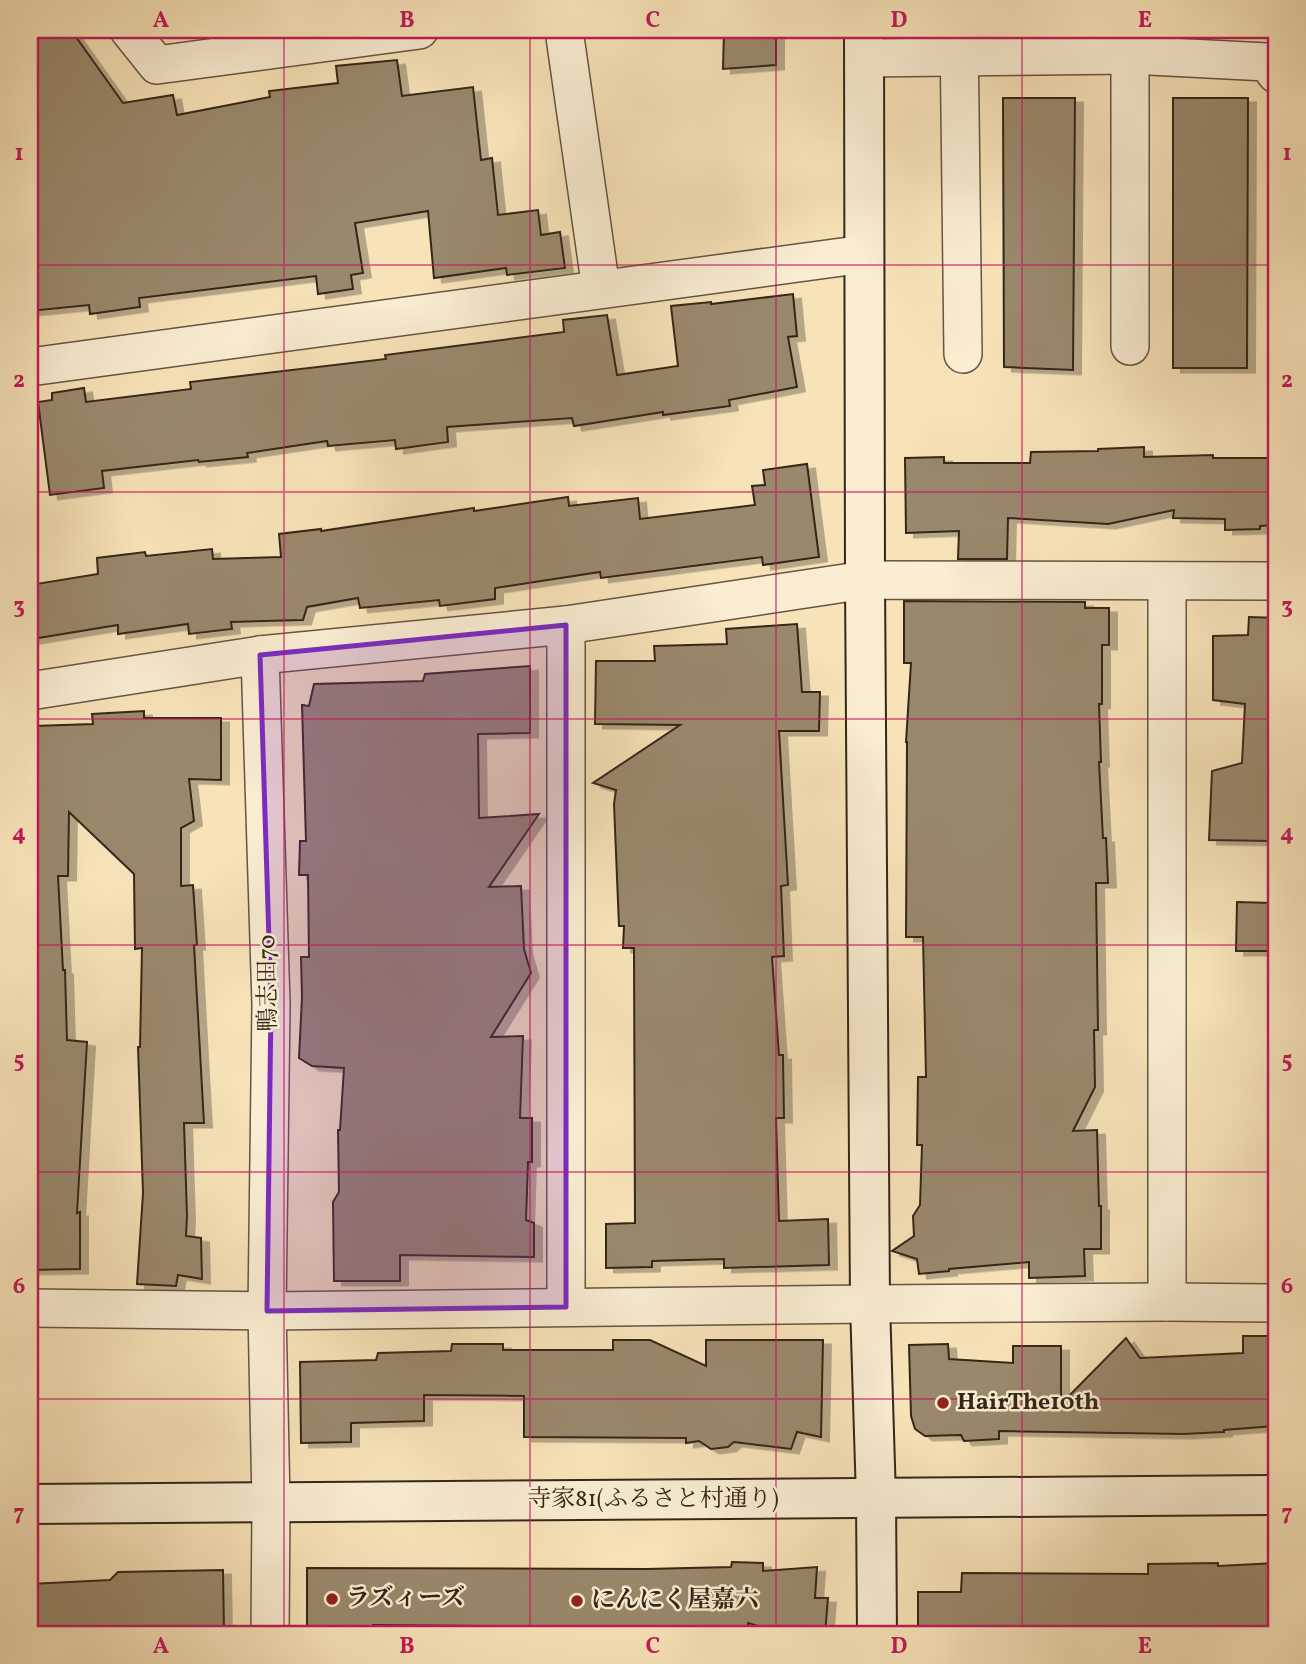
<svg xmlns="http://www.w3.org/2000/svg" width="1306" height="1664" font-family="Vollkorn,'Noto Serif JP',serif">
<defs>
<filter id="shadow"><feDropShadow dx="8" dy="4.5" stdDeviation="0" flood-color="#0004"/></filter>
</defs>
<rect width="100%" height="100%" fill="#f8e3b9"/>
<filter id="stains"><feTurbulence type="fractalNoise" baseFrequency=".00286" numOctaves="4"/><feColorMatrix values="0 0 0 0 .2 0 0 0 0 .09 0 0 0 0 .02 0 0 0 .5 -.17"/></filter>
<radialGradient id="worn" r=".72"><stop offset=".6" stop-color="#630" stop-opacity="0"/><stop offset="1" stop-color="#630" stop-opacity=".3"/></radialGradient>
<g fill="#9a886c" stroke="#342619" stroke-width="2" filter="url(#shadow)">
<path d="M30,30h41l52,73 50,-8 4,20 93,-18 -1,-6 69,-8 -2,-17 61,-6 5,36 71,-9 8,73 11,-2 6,57 40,-5 3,25 19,-3 5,36 -58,7 -1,-7 -72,10 -6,-67 -73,12 8,50 -12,2 2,14 -35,5 -2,-18 -177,22 1,9 -50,7 -1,-9 -59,6z"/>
<path d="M724,30h52v35l-53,4z"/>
<path d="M1003,98h72l-2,272 -69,-3z"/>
<path d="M1173,98h75l-1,270h-74z"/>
<path d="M793,294l4,42 -9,1 9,50 -68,13 1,6 -67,9v-3l-89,14 -2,-8 -125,9 1,15 -52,7 -1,-9 -67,6 -1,-5 -80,12 1,4 -49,5 -1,-2 -96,11 2,17 -54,7 -12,-93 14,-2v-7l32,-5 2,14 105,-13 -1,-7 196,-23 -1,-4 179,-23 -1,-12 44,-5 10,60 61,-9 -7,-60 40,-4v2z"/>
<path d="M1144,447v10l69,-2v3h63v67l-16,1v3l-35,1v-11l-52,-1 1,-8 -66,14 -100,-6 -1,41h-49l1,-28 -53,2 -1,-75 39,-1v6h86l1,-11 67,-1v-2z"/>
<path d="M807,464l12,93 -56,8 -1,-8 -161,21 -1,-6 -105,16v11l-55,7 -1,-6 -79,8 -2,-10 -51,9 -4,13 -72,2 1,7 -43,5 -1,-10 -70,10v-9l-86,14 -2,-25v-29l68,-11 -1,-16 48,-6 1,4 66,-7 1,10 68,-2 -2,-23 42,-5v2l153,-23v3l94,-14 1,9 69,-8 2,21 115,-14 -3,-19 13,-1 -2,-15z"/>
<path d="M904,601l181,1v6h24v37h-7v59h-3l2,58h-2l4,76h3l2,45h-12l2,147h-4l1,57 -22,44 24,-1 2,76h2v43h-17l1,27 -56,2v-16l-80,7v2l-30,3 -2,-15 -25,-8 22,-15 -1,-20 7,-11 2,-60h-5l1,-68h8l-3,-140h-17l1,-195h-1l5,-79h-7z"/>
<path d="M1249,617l27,1v223l-67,-1 3,-69 30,-8 3,-59 -32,-4v-64l35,-1z"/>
<path d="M797,624l5,68h18l-1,39h-40l9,154 -7,1 3,70 -12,1 7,98h4l1,63h-8l3,103 49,-2 1,46 -105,3v-9l-72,2v6l-46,1v-44l29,-1 -1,-275h-11l1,-22h-5l-5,-122 2,-14 -23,-7 87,-58 -85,-1 1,-63h59l-1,-15 73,-2 -1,-15z"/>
<path d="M530,666v67l-52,1 1,84 60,-4 -50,73 32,-1 3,63 7,24 -40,64 32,-1 -3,82h12v44h-4l-2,58 8,3v34l-134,-2v26h-66l-1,-79 6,-10 -1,-62h2l4,-62 -32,-2 -13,-8 3,-61 -1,-40h8l-1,-82h-9l1,-34h6l-4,-136 7,1 5,-22 109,-3 2,-7z"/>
<path d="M144,711v7h77v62l-32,-1 5,42 -13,7v58l12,-1 4,60h-3l10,178h-20l3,93 -1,20 15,2 1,41 -24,-4 -2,11 -39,-2 6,-91 -5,-146h2l2,-99 -7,1 -1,-75 -65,-62 -1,64h-10l5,94h2l2,70 20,2 -10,171 3,-1v57l-50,1v-530h5l-1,-14 59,-2 -1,-10z"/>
<path d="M1237,902l39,1v48h-40z"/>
<path d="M1243,1336h33v90l-52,4v2l-41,2 -184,-3v8l-35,2 -3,-6 -36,1 -10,-7 -4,-13 -2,-71 39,-1 1,15 64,4v-17h48v58l65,-66 14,20 103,-5z"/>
<path d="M613,1340h37l56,26v-26h117l-2,97 -24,-5 -6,17 -57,-7 -6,5 -17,2 -12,-8 -13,2v-5l-162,-1v-41l-100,-1v26l-73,2v19l-50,1 -1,-81 76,-2 2,-7 73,-2 1,-7h51v6h110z"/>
<path d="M732,1562l31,1v8l54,-4 -2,31h13l-3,36h-40l-37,-11v11h-102v-3h-165v-5l-108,-1 -1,9h-65v-66l339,1 85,-2z"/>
<path d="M1218,1563v3l58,-3v71h-358v-42h43l1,-19 186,1v-10z"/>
<path d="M223,1570l1,64h-194v-50l80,-4 8,-8z"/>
</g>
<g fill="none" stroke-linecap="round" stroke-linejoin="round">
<g stroke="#655541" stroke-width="40">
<g id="street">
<path d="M129,30l28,35 262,-35"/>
<path d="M564,30l37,259"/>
<path d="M959,30l4,324"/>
<path d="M864,58l266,-3 137,7 9,12"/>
<path d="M1130,346v-314"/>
<path d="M30,367l834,-113"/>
<path d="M260,655l11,349 -4,307 4,192 -1,131"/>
<path d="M30,691l230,-36 306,-30 299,-45 411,1"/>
<path d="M1167,1302v-721"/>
<path d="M566,1307v-682"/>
<path d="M30,1308l237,3 603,-7 297,-2 109,1"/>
</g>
</g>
<g stroke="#342619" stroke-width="42">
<g id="secondary">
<path d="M864,30l1,550 5,724 6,194 1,136"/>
<path d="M30,1504l1246,-9"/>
</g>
</g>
<use href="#street" stroke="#faedd2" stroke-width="37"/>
<use href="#secondary" stroke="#faedd2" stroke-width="38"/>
</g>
<path fill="#7b2cbf" fill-opacity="0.2" stroke="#7b2cbf" stroke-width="5" stroke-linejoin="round" d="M566,625v682l-299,4 4,-307 -11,-349z"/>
<path fill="none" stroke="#c2185b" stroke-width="2" stroke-opacity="0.55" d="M284,30v1604M530,30v1604M776,30v1604M1022,30v1604M30,265h1246M30,492h1246M30,719h1246M30,945h1246M30,1172h1246M30,1399h1246"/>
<g fill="#8f2418" stroke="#faedd2" stroke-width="2.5">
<circle cx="943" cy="1403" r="7"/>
<circle cx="332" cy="1599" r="7"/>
<circle cx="577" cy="1601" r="7"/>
</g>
<g text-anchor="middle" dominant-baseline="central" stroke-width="5" stroke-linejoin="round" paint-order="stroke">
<g font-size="24" fill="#342619" stroke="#faedd2">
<text transform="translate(269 983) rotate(-91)">鴨志田70</text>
<text x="653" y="1500">寺家81(ふるさと村通り)</text>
</g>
<g font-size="24" font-weight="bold" fill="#342619" stroke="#faedd2" text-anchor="start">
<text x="957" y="1403">HairThe10th</text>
<text x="346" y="1599">ラズィーズ</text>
<text x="591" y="1601">にんにく屋嘉六</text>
</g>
</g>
<rect width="1306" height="1664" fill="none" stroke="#f8e3b9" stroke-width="77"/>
<rect x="38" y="38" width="1230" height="1588" fill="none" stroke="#c2185b" stroke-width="2.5"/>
<g font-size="23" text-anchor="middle" font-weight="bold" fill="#c2185b">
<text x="161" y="27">A</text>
<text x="407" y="27">B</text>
<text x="653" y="27">C</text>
<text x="899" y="27">D</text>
<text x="1145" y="27">E</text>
<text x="19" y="160">1</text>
<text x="1287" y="160">1</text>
<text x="19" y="387">2</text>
<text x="1287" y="387">2</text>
<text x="19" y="613">3</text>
<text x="1287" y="613">3</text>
<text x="19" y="840">4</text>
<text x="1287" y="840">4</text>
<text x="19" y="1067">5</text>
<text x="1287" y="1067">5</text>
<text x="19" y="1293">6</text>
<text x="1287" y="1293">6</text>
<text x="19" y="1520">7</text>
<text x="1287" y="1520">7</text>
<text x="161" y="1653">A</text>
<text x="407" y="1653">B</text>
<text x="653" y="1653">C</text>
<text x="899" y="1653">D</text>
<text x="1145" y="1653">E</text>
</g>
<rect width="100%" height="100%" filter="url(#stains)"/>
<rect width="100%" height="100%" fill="url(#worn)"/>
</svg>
